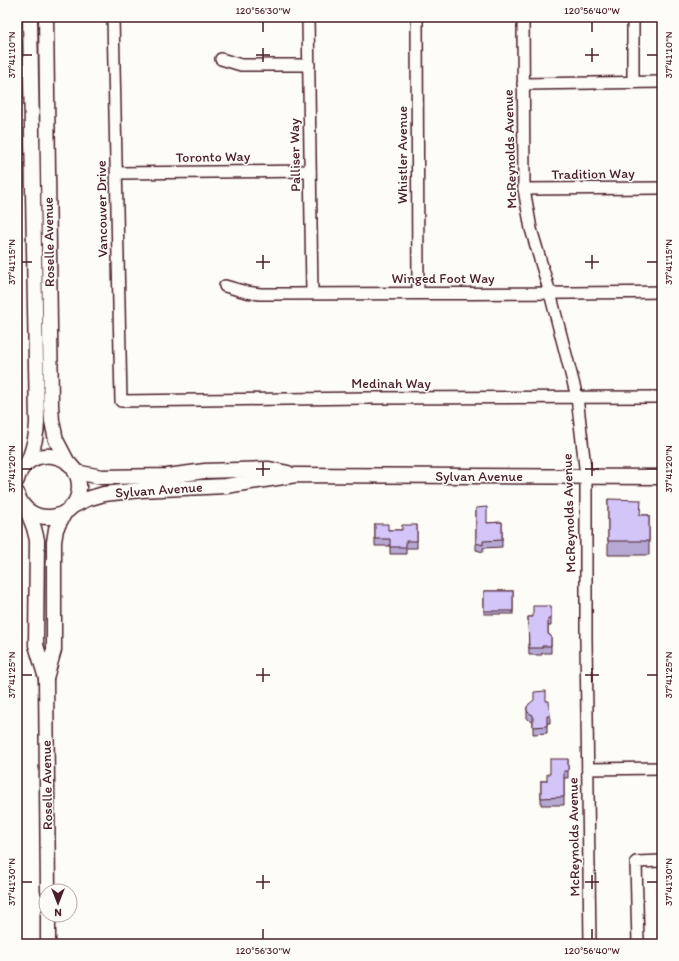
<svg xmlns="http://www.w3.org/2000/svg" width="679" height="961" font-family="Itim,sans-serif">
<rect width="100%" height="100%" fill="#fdfcf7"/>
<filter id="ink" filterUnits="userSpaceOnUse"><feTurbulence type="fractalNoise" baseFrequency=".025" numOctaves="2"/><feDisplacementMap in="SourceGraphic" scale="8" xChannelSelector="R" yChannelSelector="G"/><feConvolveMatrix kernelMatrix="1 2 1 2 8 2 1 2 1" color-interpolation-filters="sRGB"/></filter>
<g filter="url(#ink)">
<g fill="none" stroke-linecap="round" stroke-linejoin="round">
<g stroke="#4a1f2b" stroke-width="14">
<g id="minor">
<path d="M113,17l8,384 245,-3 296,-1"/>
<path d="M308,17l4,276"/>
<path d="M417,17l1,276"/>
<path d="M523,17l1,172 7,40 19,64 27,104 9,79v163l4,305"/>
<path d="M633,17v65"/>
<path d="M221,59l20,6h68"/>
<path d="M523,84l139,-2"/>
<path d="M117,173l193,-2"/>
<path d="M524,189l138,-1"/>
<path d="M225,286l21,6 14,2c134,-1 268,0 402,-2"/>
<path d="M588,769l74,-1"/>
<path d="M638,944l-2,-82 26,-1"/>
</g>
</g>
<g stroke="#4a1f2b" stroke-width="17">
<g id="major">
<path d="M46,17l5,388 1,16 4,19 12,23"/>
<path d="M28,462c5,-13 9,-25 9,-40l-7,-405"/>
<path d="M75,472l27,5 65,-1 38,-5 64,-2 19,4"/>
<path d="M17,480c8,-35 60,-31 62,5 2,37 -52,45 -62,8"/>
<path d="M71,507l16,-8 17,-5 37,-4 85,-4 70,-11 366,2"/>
<path d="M27,510l7,18 3,12 -1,105 10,33"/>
<path d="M48,891l-2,-213 8,-28v-108l2,-13 9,-17"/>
<path d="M48,915v29"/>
</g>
</g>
<use href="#minor" stroke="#fdfcf7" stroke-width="11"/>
<use href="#major" stroke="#fdfcf7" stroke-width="14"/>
</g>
<g fill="#b5a9d4" stroke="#4a1f2b">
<path d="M608,499l33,16h8v40h-41z"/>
<path d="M476,508l11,15 15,-1v25l-19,1v4l-7,-2z"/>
<path d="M375,524l13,6h14l15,-5v23h-11v6h-16v-8h-15z"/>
<rect x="484" y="591" width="29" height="23"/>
<path d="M551,606v20h-3v8l3,2v17h-9v2h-13l-1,-38h5z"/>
<path d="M17,647l1,1v16h-1z"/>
<path d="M546,701l4,15v7h-3v10l-14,1v-12l-4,-2 -2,-2v-11z"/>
<path d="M568,759v19h-4v27h-23v-24h6l3,-7z"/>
</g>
<g fill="#d3c5f7" stroke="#4a1f2b">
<path d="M608,499l33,1 -1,15h9v26h-41z"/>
<path d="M487,507v16l15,-1v18l-19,1v4l-7,-2v-35z"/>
<path d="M375,524h13v6h14v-5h15v16h-11v6h-16v-8h-15z"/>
<rect x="484" y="591" width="29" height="20"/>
<path d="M533,606h18v13h-3v15l3,2v10h-9v2h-13l-1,-31h5z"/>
<path d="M546,691v10h3l1,15h-3v10l-14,1v-12l-4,-2 -2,-2v-4l2,-3 5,-4v-8z"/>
<path d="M550,759h18v12h-4v26l-23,1v-17h6v-7h3z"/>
</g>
</g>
<path fill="none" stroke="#4a1f2b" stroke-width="1.5" d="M263,22v10M592,22v10M263,48v14M592,48v14M22,55h10M256,55h14M585,55h14M647,55h10M263,255v14M592,255v14M22,262h10M256,262h14M585,262h14M647,262h10M263,462v14M592,462v14M22,469h10M256,469h14M585,469h14M647,469h10M263,668v14M592,668v14M22,675h10M256,675h14M585,675h14M647,675h10M263,875v14M592,875v14M22,882h10M256,882h14M585,882h14M647,882h10M263,929v10M592,929v10"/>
<g text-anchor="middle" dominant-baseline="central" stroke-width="3" stroke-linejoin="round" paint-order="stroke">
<g font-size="14" fill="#4a1f2b" stroke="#fdfcf7">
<text transform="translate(510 149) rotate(-92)">McReynolds Avenue</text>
<text transform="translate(295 155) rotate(-91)">Palliser Way</text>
<text transform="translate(402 155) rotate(-90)">Whistler Avenue</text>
<text transform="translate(213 157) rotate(-1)">Toronto Way</text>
<text transform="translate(593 174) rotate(-1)">Tradition Way</text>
<text transform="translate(102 209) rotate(-91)">Vancouver Drive</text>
<text transform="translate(49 242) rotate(-91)">Roselle Avenue</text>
<text x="443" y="278">Winged Foot Way</text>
<text x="391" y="383">Medinah Way</text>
<text x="479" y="476">Sylvan Avenue</text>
<text transform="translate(159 490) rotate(-4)">Sylvan Avenue</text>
<text transform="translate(569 513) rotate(-92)">McReynolds Avenue</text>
<text transform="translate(47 785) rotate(-91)">Roselle Avenue</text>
<text transform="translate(574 837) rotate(-91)">McReynolds Avenue</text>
</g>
</g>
<rect width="679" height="961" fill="none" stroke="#fdfcf7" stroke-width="44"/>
<g transform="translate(58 903) rotate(180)"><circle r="19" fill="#fdfcf7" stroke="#b5a4a5"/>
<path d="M0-3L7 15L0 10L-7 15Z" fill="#4a1f2b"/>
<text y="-6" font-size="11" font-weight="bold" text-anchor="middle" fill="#4a1f2b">N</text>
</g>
<rect x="22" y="22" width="635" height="917" fill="none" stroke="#4a1f2b" stroke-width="1.5"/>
<g font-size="10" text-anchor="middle" fill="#4a1f2b">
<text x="263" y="14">120°56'30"W</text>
<text x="592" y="14">120°56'40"W</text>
<text transform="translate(668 55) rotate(-90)" y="4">37°41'10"N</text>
<text transform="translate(11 55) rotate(-90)" y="4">37°41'10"N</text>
<text transform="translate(668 262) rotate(-90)" y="4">37°41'15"N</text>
<text transform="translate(11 262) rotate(-90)" y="4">37°41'15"N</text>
<text transform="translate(668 469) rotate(-90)" y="4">37°41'20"N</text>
<text transform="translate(11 469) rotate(-90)" y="4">37°41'20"N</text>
<text transform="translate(668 675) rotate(-90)" y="4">37°41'25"N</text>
<text transform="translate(11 675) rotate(-90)" y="4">37°41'25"N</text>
<text transform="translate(668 882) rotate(-90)" y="4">37°41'30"N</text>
<text transform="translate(11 882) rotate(-90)" y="4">37°41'30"N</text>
<text x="263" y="954">120°56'30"W</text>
<text x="592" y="954">120°56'40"W</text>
</g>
</svg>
